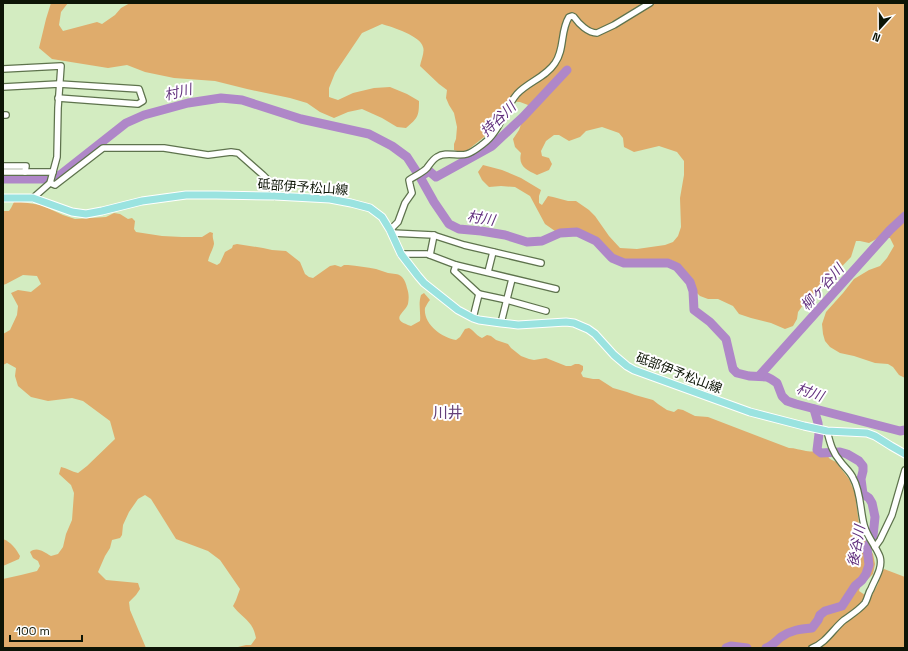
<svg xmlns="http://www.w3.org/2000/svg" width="908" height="651" font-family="'Space Grotesk','Noto Sans JP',sans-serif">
<rect width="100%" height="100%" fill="#d3ecc1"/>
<g fill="#dfac6c">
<path d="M51,3h17l-7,9 -2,13 4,6 34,-9 5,2 13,-9 6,-7 9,-5h775v375l-6,-3 -6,-8 -5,-3 -13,-1 -21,-7 -14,-3 -10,-6 -5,-6 -2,-7 -1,-10 4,-12 17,-19 11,-14 15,-9 11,-4 7,-8 7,-12 -4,-8h-12l-9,5 -9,-2h-4l-5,16 -29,30 -6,8 -10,6 -8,11 -1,7 -4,7 -8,3 -14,-6 -20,-5 -12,-4 -6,-8 -15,-7h-10l-8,-3 -5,-5 -2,-12 -14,-15 -10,-5h-27l-18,1 -11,-5 -15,-15 -25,-11 -7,2h-11l-10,-7 -15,-28 -15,-9 -14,-1 -12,1 -7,-7 -4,-8 5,-7 19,5 19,8 20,12 -2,6v7l3,2 6,-9 5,1 15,4h8l13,9 6,6 14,20 11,12 17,1 28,-4 8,-3 5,-6 3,-9 -1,-29 4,-23v-14l-7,-9 -18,-6 -25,6 -10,-5 -1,-9 -4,-5 -17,-6 -16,4 -6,6 -11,4 -10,-6h-5l-8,6 -5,10 1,5 7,2 3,6 -3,6 -12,5c-11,-5 -19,-9 -16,-22l-6,-6 -2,-8 6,-9 9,-25 -8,-3 -12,-1 -13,23 -11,13 -20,16 -10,-3v-6l2,-5 1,-12 -3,-14 -5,-8 -3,-7 1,-8 -8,-6 -19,-18c1,-6 5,-14 3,-19 -2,-11 -31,-20 -41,-23l-20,9 -27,40 -6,15v9l9,3 15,-7 21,-5 16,-1 17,7 12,7c0,15 -1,17 -13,27l-9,-1 -15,-9 -20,-9 -14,3 -14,6 -14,-6 -13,-9 -17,-5 -43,-9 -32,-8 -41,-3 -29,-6 -18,-7 -19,3 -56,-9 -13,-11 7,-29z"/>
<path d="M14,202h7l20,3 22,10 12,4 31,-2 8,-4 6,1 8,5 4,-1 3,3 -1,8 2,3 26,4 20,1h20l8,-5 3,1c-1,5 1,7 1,11 -1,6 -5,11 -6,17l9,4 3,-2 5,-11 7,-4 1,-3 4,-1 26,4 9,2 14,1 14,11 5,12 4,3 4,1 17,-12 5,-1 6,2 3,-2h4c9,1 19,2 28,4 4,1 8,3 12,4 5,1 10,0 14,4 3,3 4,7 5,11 2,6 2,10 1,16 -4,10 -19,15 3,22l9,-5c1,-8 -2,-17 1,-26l3,-2 6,7c-2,2 -4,6 -5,8 -2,16 17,30 31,32l4,-3 5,-8 4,-1c6,3 6,7 13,10l5,-3 4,1 5,4 12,4 3,4 10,8 8,3 5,1 12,-2 20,8h5l4,-2h4l4,2v4l-2,3 2,4 10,2h6l14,9 14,4 8,3 18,5 5,4 9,6 7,2 4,-3 5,1 12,6 13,1 81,31c6,0 11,2 17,3 5,1 12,0 18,1l6,7 6,3 13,17 6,14 5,39 13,22 2,10 -2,10 -13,13 -1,4 6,4h7l6,-11 3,-12 3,-3 21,8v71h-668l1,-1 8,-2h5l5,-7c-1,-4 -2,-9 -5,-13 -5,-7 -13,-12 -18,-19l3,-6 4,-11 -20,-29 -12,-9 -32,-12 -25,-40 -6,-4 -7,4 -9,13 -6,13 -1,10 -2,3 -8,2 -2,8 -5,8 -7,16 8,8 32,3 2,6 -4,6 -7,7 1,8 16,38h-143v-69l18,-4 16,-4 3,-5 -2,-5 -5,-3 -3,-6c7,-6 14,0 21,4l7,-2 5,-7 3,-13 6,-14 2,-27 -3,-8 -12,-11 2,-7c6,1 11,5 17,6l9,-7 28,-27 -5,-18 -27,-20 -11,-3 -24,3 -17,-4 -13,-11 -3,-10 1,-8 -9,-5 -4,2v-31l7,-4 7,-15 1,-9 -7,-13 7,-3 13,2 10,-8 -4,-8 -14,-1 -17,9 -3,1v-74h6l2,-3z"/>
<path d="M3,539c8,3 13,10 17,17l-1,3 -16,7z"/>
</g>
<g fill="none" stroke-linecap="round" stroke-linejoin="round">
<g stroke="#af87c8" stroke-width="9">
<path d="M420,177l9,-6 7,6 56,-31 31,-29 44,-47"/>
<path d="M3,179h43l14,-4 66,-52 18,-8 44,-12 33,-5 21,2 59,19 68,15 23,12 15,11 13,20 14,25 15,22 10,5 22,2 24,4 22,7 15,-1 18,-8 17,-1 19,9 16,17 12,5h44l9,4 13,15 3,9 1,19 16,12 16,17 7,30 4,4 12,3 18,1 4,2 6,4 5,13 5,5 9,3 104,27 5,-1"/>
<path d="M759,376l131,-146 15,-14"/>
<path d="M726,648l5,-2 16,2"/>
<path d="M766,648c6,-2 10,-7 15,-11 10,-7 19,-8 31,-9l6,-8 2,-5 5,-4 17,-5 13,-20 7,-6 4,-6 3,-9 -2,-17 6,-12 2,-19 -3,-14 -3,-5 -6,-4 -2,-15 2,-8v-5l-4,-5 -12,-7 -7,-2 -19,1 -4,-3 2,-16 -1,-11 -4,-14"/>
</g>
<g stroke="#5e734d" stroke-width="8">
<g id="minor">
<path d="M3,69l58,-3 -3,42 -1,49 -7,26 -17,15"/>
<path d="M3,87l56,-3 80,5 4,12 -5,3 -80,-6"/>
<path d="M3,115h3"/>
<path d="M3,166h23l-1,6"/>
<path d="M3,172h50"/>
<path d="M50,183l5,2 48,-37h61l44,7 23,-3 7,1 25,22 5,5 7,16"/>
<path d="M390,230l8,-8 7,-19 7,-10 -2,-8 -1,-5c6,-4 13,-7 18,-12 3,-4 6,-9 10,-11 9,-6 21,0 30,-3 6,-2 12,-7 16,-10 17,-12 21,-35 34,-50 11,-12 29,-17 38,-31 10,-14 5,-32 14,-46l3,-1 2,1c5,7 14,16 23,16l17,-8 36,-22"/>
<path d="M392,233l41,2 31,10 77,18"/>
<path d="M401,254h26l29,11 100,24"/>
<path d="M430,255l4,-20"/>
<path d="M456,265l-2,6 25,23 28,6 39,11"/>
<path d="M488,272l5,-20"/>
<path d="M473,318l6,-24"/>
<path d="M501,323l11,-44"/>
<path d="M875,547l5,-7 12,-25 13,-45"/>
<path d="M812,648c14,-5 21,-19 32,-28 7,-5 15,-10 21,-17 3,-5 3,-10 6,-14 4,-10 12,-21 9,-32 -4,-11 -13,-20 -16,-32 -4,-15 -3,-33 -11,-47 -3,-7 -9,-11 -13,-17 -8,-9 -10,-19 -13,-30"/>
</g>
</g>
<g stroke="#fff" stroke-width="9">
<path id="major" d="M3,198h30l39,14 14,2 16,-3 40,-10 44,-6h30l59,1 55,3 21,4 19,5 12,9 8,13 11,24 17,22 6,7 34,27 15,8 6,2 22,3 17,2 48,-3 8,1 14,6 7,5 19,21 13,11 7,4 116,42 54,14 23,5 40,2 8,3 16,10 14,8"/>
</g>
<use href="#minor" stroke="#fff" stroke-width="5.5"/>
<use href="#major" stroke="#9ae3e0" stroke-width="7"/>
</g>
<g text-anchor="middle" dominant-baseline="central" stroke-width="4" stroke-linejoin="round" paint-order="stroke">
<g font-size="13" fill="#0d1506" stroke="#fff">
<text transform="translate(303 187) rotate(4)">砥部伊予松山線</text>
<text transform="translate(679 373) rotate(21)">砥部伊予松山線</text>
</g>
<g font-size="14" font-style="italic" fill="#612f7d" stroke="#fff">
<text transform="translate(178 92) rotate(-13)">村川</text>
<text transform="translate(498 119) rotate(-44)">持谷川</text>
<text transform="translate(481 218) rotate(9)">村川</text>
<text transform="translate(822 287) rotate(-48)">柳ヶ谷川</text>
<text transform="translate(810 392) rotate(19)">村川</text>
<text transform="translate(856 546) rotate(-80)">後谷川</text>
</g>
<g font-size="15" fill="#64407a" stroke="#fff">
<text x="448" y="412">川井</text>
</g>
</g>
<rect width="908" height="651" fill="none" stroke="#0d1506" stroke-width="8"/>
<g transform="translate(880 28) rotate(201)" stroke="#ffffff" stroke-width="3" paint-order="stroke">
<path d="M0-3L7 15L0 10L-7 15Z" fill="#0d1506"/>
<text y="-6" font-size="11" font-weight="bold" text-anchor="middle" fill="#0d1506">N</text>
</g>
<path d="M10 635v6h72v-6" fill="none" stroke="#0d1506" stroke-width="2"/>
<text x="16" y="635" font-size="12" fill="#0d1506" stroke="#ffffff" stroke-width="3" paint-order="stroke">100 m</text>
</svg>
